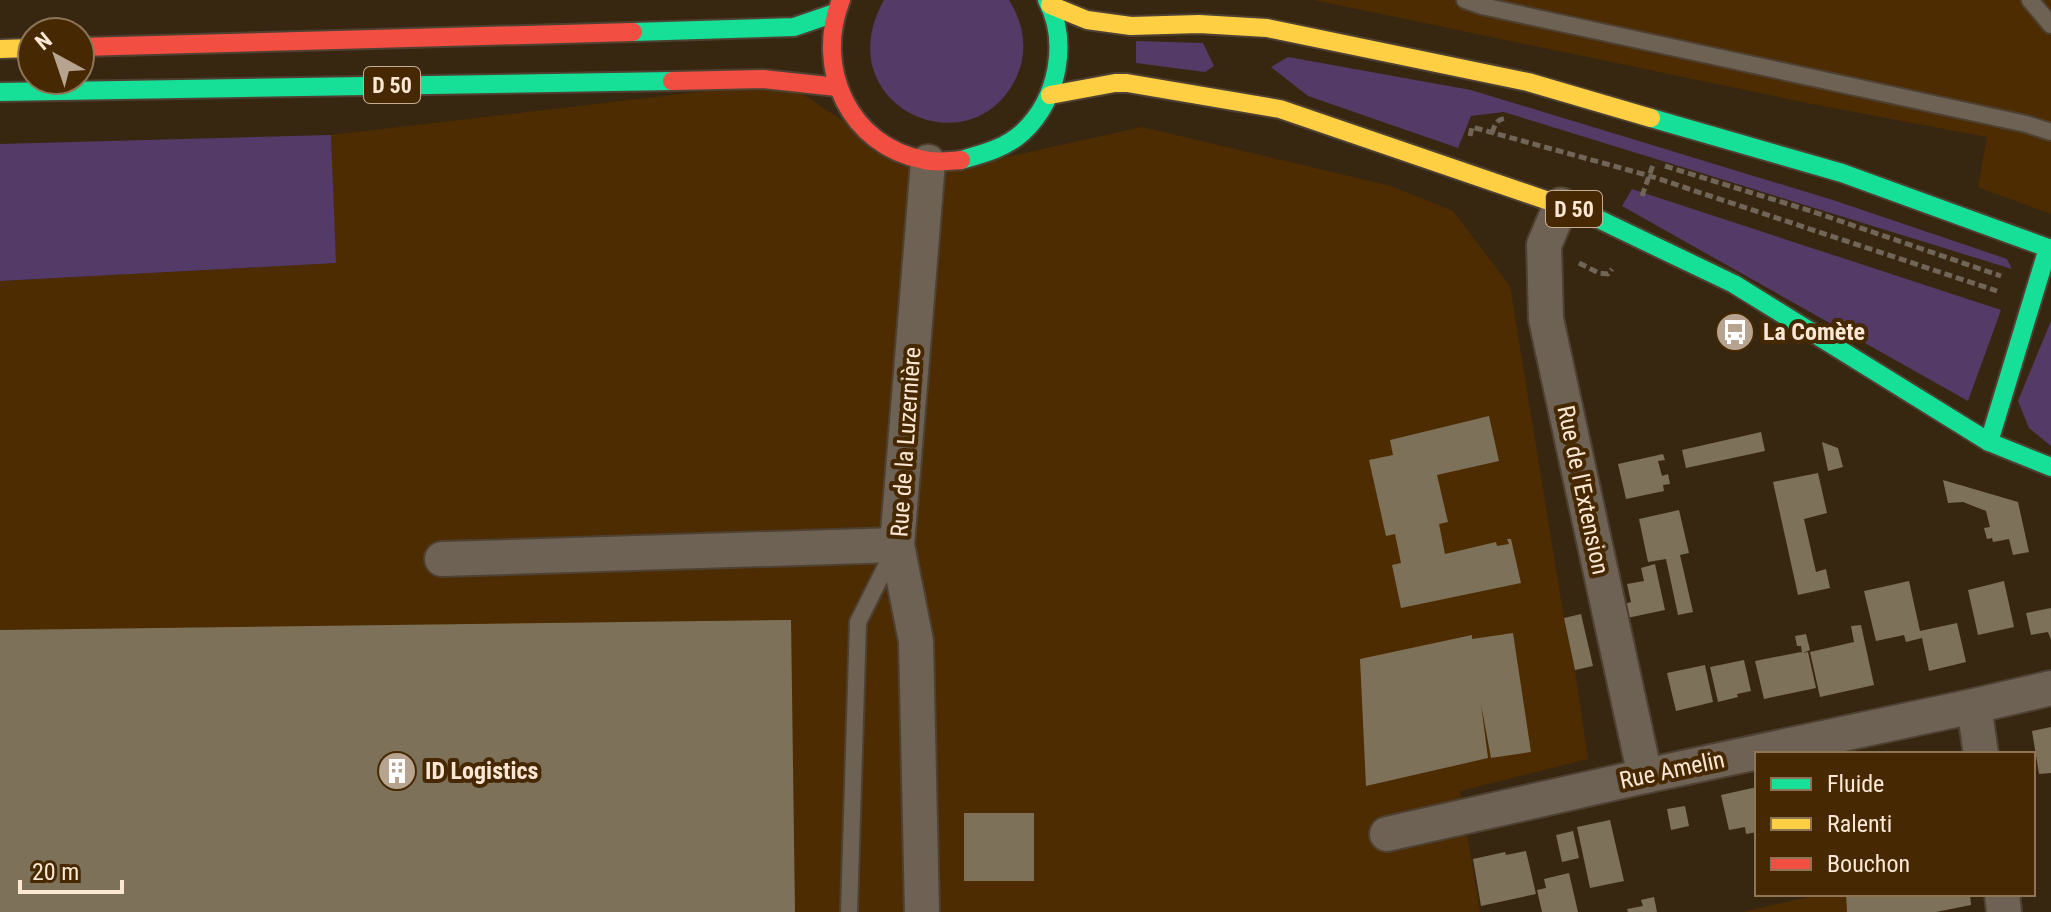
<svg xmlns="http://www.w3.org/2000/svg" width="2051" height="912" font-family="'Roboto Condensed',sans-serif">
<rect width="100%" height="100%" fill="#372711"/>
<g fill="#4d2c02">
<path d="M1314,0h737v214l-73,-27 9,-50 -180,-34z"/>
<path d="M784,82l142,93 216,-48 249,59 62,25 57,75 54,332 11,52 13,89 -128,32 20,121h-1480v-631l335,-18 -4,-128z"/>
<path d="M1823,894h23l1,18h-105z"/>
</g>
<g fill="#543a66">
<path d="M884,0h125c16,26 20,54 5,82 -48,88 -188,21 -130,-82z"/>
<path d="M1136,41l67,2 11,23 -9,6 -69,-9z"/>
<path d="M1288,57l183,33 365,111 171,58 5,10 -508,-157 -33,4 -13,32 -150,-52 -37,-29z"/>
<path d="M331,135l5,128 -336,18v-137z"/>
<path d="M1632,189l369,121 -33,91 -346,-195z"/>
<path d="M2051,321v125l-22,-18 -11,-27z"/>
</g>
<g fill="#7e7159">
<path d="M1489,416l10,45 -62,14 11,47 -9,2 6,30 51,-12 1,4 12,-2 -2,-5h4l10,44 -120,25 -9,-43 9,-2 -6,-29 -9,2 -17,-76 24,-5 -3,-15z"/>
<path d="M1761,432l4,19 -79,17 -4,-18z"/>
<path d="M1822,442l16,6 5,19 -15,4z"/>
<path d="M1663,454l2,6 -7,1 4,15 6,-2 2,10 -7,1 1,6 -38,8 -8,-35z"/>
<path d="M1818,473l9,40 -23,6 12,53 10,-3 4,19 -32,7 -25,-113z"/>
<path d="M1943,480l75,22 11,50 -16,3 -4,-16 -16,3 -1,-4 -5,1 -3,-11 6,-1 -4,-16 -23,-9 -15,1z"/>
<path d="M1679,510l10,43 -9,2 13,57 -15,3 -12,-56 -18,3 -9,-43z"/>
<path d="M1655,564l10,46 -38,8 -3,-14 7,-2 -4,-18 17,-3 -3,-13z"/>
<path d="M1909,581l11,50 37,-8 9,39 -37,9 -7,-33 -16,4 -2,-7 -28,6 -12,-50z"/>
<path d="M2004,581l10,46 -36,8 -10,-45z"/>
<path d="M2051,608v32l-3,-8 -17,3 -5,-22z"/>
<path d="M1581,614l12,52 -18,4 -11,-52z"/>
<path d="M791,620l4,292h-795v-282z"/>
<path d="M1861,625l13,60 -54,12 -10,-45 44,-10 -3,-16z"/>
<path d="M1513,633l18,119 -40,6 -10,-54 7,54 -122,28 -6,-127 112,-24v4z"/>
<path d="M1806,634l4,16 -7,3 5,-1 8,36 -52,11 -9,-38 46,-9 1,1 -1,-7h-4l-2,-10z"/>
<path d="M1744,660l7,31 -14,3 1,3 -20,5 -8,-35z"/>
<path d="M1705,665l8,37 -37,9 -9,-38z"/>
<path d="M2051,727v46l-12,1 -7,-43z"/>
<path d="M1757,787v45l-11,2 -1,-7 -16,3 -8,-35z"/>
<path d="M1685,806l4,20 -18,4 -4,-21z"/>
<rect x="964" y="813" width="70" height="68"/>
<path d="M1610,820l14,61 -34,7 -13,-61z"/>
<path d="M1573,831l6,27 -17,4 -6,-27z"/>
<path d="M1526,851l10,43 -55,12 -8,-47 32,-7 1,3z"/>
<path d="M1569,873l9,39h-36l-5,-22 9,-2 -2,-9z"/>
<path d="M1846,894h124l1,11 -35,7h-89z"/>
<path d="M1654,897l3,15h-29l-1,-3 16,-3 -2,-6z"/>
</g>
<g fill="none" stroke-linecap="round" stroke-linejoin="round">
<g stroke="#4e4132" stroke-width="20">
<g id="lane">
<path d="M1465,0l17,6 544,118 25,8"/>
<path d="M2030,0l21,25"/>
<path d="M849,912l9,-290 36,-72"/>
</g>
</g>
<g stroke="#4e4132" stroke-width="38">
<g id="street">
<path d="M1561,205l-17,40 2,74 99,457"/>
<path d="M442,559l455,-14"/>
<path d="M1974,706l7,48"/>
<path d="M1387,834l258,-58 329,-70 77,-18"/>
<path d="M2002,894l2,18"/>
<path d="M922,912l-6,-271 -19,-96 31,-383"/>
</g>
</g>
<g stroke="#4e4132" stroke-width="22">
<g id="fast">
<path d="M633,32l161,-5 41,-14"/>
<path d="M0,92l672,-11"/>
<path d="M1651,118l191,55 209,76"/>
<path d="M961,160c22,-6 45,-12 62,-28 35,-33 46,-90 24,-132"/>
<path d="M1575,210l13,4 146,70 255,158 62,25"/>
<path d="M1989,442l59,-194"/>
</g>
</g>
<g stroke="#4e4132" stroke-width="22">
<g id="slow">
<path d="M1050,5l37,15 44,6 68,-2 68,4 261,54 123,36"/>
<path d="M0,49l32,-1"/>
<path d="M1050,95l65,-12h12l153,26 295,101"/>
</g>
</g>
<g stroke="#4e4132" stroke-width="22">
<g id="jam">
<path d="M841,0c-27,68 8,146 83,160 11,3 26,1 37,0"/>
<path d="M80,47l553,-15"/>
<path d="M672,81l91,-2 74,8"/>
</g>
</g>
<g stroke="#716558" stroke-width="5" stroke-dasharray="8 4" stroke-linecap="butt">
<path d="M1492,133c3,-8 4,-13 13,-15"/>
<path d="M1470,136l2,-9 178,49 347,115"/>
<path d="M1665,166l149,46 187,64"/>
<path d="M1642,196l12,-34"/>
<path d="M1579,263l20,10 9,1 4,-5"/>
</g>
<use href="#lane" stroke="#6e6254" stroke-width="16"/>
<use href="#street" stroke="#6e6254" stroke-width="34"/>
<use href="#fast" stroke="#16e098" stroke-width="18"/>
<use href="#slow" stroke="#ffcf43" stroke-width="18"/>
<use href="#jam" stroke="#f24e42" stroke-width="18"/>
</g>
<defs>
<g id="bus-disc" transform="scale(2)"><circle r="9.5" fill="#b6a490" stroke="#462902"/><path d="M-5-6H5V4H4V6H2V4H-2V6H-4V4H-5ZM-3.5-4V0h7V-4ZM-3.5 1.2v1.5H-2V1.2ZM2 1.2v1.5H3.5V1.2Z" fill="#fff"/></g>
<g id="building-disc" transform="scale(2)"><circle r="9.5" fill="#b6a490" stroke="#462902"/><path d="M-4-6H4V6H1V3H-1V6H-4ZM-2.5-4.3h1.7v1.8h-1.7ZM.8-4.3h1.7v1.8H.8ZM-2.5-1h1.7V.8h-1.7ZM.8-1h1.7V.8H.8Z" fill="#fff"/></g>
</defs>
<g fill-rule="evenodd">
<use href="#bus-disc" x="1735" y="332"/>
<use href="#building-disc" x="397" y="771"/>
</g>
<g text-anchor="middle" dominant-baseline="central" stroke-width="8" stroke-linejoin="round" paint-order="stroke">
<g fill="#462902" stroke="#c5ae95" stroke-width="2">
<rect x="364" y="67" width="56" height="36" rx="6"/>
<rect x="1546" y="191" width="56" height="36" rx="6"/>
</g>
<g font-size="22" font-weight="bold" fill="#fbe7d4">
<text x="392" y="85">D 50</text>
<text x="1574" y="209">D 50</text>
</g>
<g font-size="24" font-weight="bold" fill="#fbe7d4" stroke="#462902" text-anchor="start">
<text x="1763" y="332">La Comète</text>
<text x="425" y="771">ID Logistics</text>
</g>
<g font-size="24" fill="#fbe7d4" stroke="#462902">
<text transform="translate(906 442) rotate(-86)">Rue de la Luzernière</text>
<text transform="translate(1583 490) rotate(78)">Rue de l'Extension</text>
<text transform="translate(1672 770) rotate(-12)">Rue Amelin</text>
</g>
</g>
<rect x="1755" y="752" width="280" height="144" fill="#462902" stroke="#8e7556" stroke-width="2"/>
<rect x="1771" y="778" width="40" height="12" fill="#16e098" stroke="#8e7556" stroke-width="2"/>
<text x="1827" y="792" font-size="24" fill="#fbe7d4">Fluide</text>
<rect x="1771" y="818" width="40" height="12" fill="#ffcf43" stroke="#8e7556" stroke-width="2"/>
<text x="1827" y="832" font-size="24" fill="#fbe7d4">Ralenti</text>
<rect x="1771" y="858" width="40" height="12" fill="#f24e42" stroke="#8e7556" stroke-width="2"/>
<text x="1827" y="872" font-size="24" fill="#fbe7d4">Bouchon</text>
<g transform="translate(56 56) rotate(320)"><circle r="38" fill="#462902" stroke="#8e7556" stroke-width="2"/>
<path d="M0-6L14 30L0 20L-14 30Z" fill="#b6a490"/>
<text y="-12" font-size="22" font-weight="bold" text-anchor="middle" fill="#fbe7d4">N</text>
</g>
<path d="M20 880v12h102v-12" fill="none" stroke="#fbe7d4" stroke-width="4"/>
<text x="32" y="880" font-size="24" fill="#fbe7d4" stroke="#462902" stroke-width="6" paint-order="stroke">20 m</text>
</svg>
